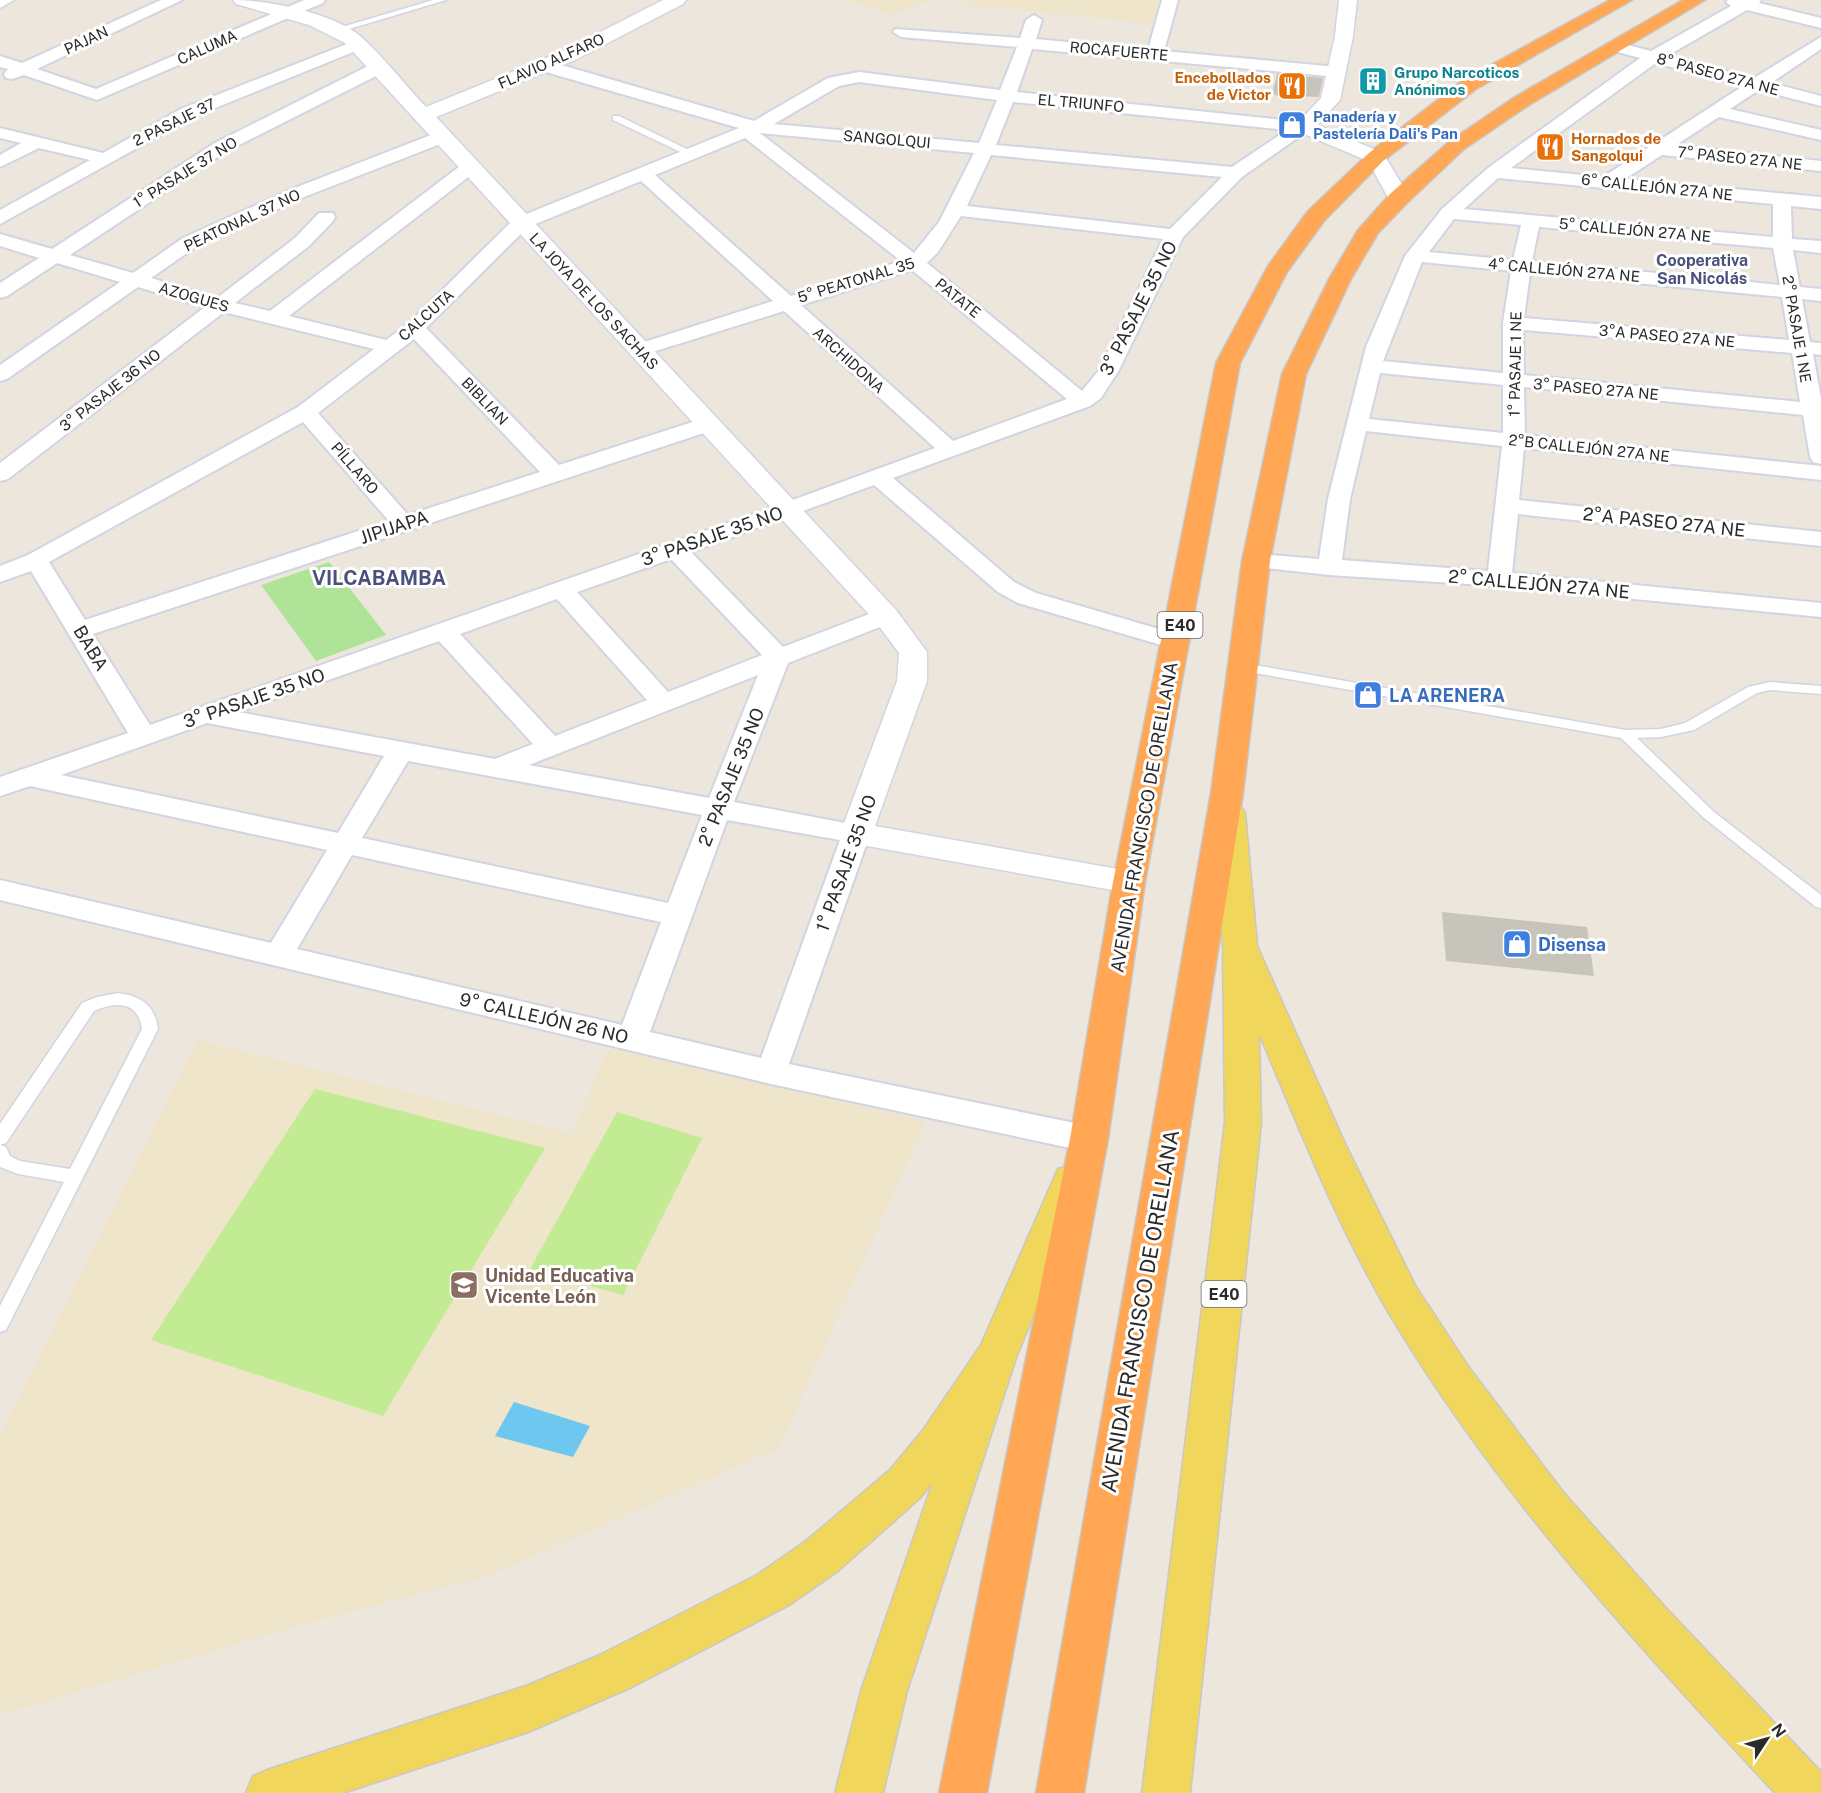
<svg xmlns="http://www.w3.org/2000/svg" width="1821" height="1793" font-family="'Public Sans',sans-serif">
<rect width="100%" height="100%" fill="#ece6dc"/>
<g fill="#eee5cb">
<path d="M848,0h83l-39,15z"/>
<path d="M979,0h185l-8,24 -194,-20z"/>
<path d="M198,1040l374,93 36,-85 318,73 -147,327 -291,128 -191,50 -297,89v-279z"/>
</g>
<path fill="#aee398" d="M329,562l57,73 -70,26 -55,-76z"/>
<g fill="#c2eb94">
<path d="M315,1089l230,59 -162,268 -232,-76z"/>
<path d="M617,1112l85,26 -79,157 -93,-26z"/>
</g>
<path fill="#6ec7ef" d="M514,1402l76,24 -17,31 -78,-21z"/>
<g fill="#c7c4bb">
<path d="M1277,74l46,4 -4,19 -47,-2z"/>
<path d="M1442,912l145,15 7,49 -148,-15z"/>
</g>
<g fill="none" stroke-linecap="round" stroke-linejoin="round">
<g stroke="#d1d4e3" stroke-width="3">
<g id="lane">
<path d="M433,0h13l-107,32 -7,-2z"/>
<path d="M613,116h6l78,38 -8,2 -76,-36z"/>
<path d="M1243,663l382,67 36,-1 24,-6 63,-36 22,-5 51,4v8l-51,-4 -13,3 -63,37 -33,7 -24,1 77,74 107,83v13l-5,-1 -112,-89 -83,-80 -383,-68 -2,-3z"/>
<path d="M118,993c23,3 37,12 40,36l-152,301 -6,2v-26l64,-124 -46,-8 -18,-7v-22l6,2 4,9 10,5 50,8 72,-140c-4,-28 -26,-28 -48,-18l-88,132 -6,2v-21l82,-121 15,-6z"/>
</g>
</g>
<g stroke="#d1d4e3" stroke-width="4">
<g id="street">
<path d="M161,0h21l-145,69 59,20 208,-89h21l-2,3 -226,97 -73,-25 -12,4 -6,-1 -2,-4 4,-5 -8,-2v-11l22,7z"/>
<path d="M1162,0h16l-14,51 173,16 8,5 -8,5 -305,-28 -15,43 287,30 9,5 -71,50 -59,60 -64,133 -18,28 -11,8 -197,72 121,104 22,11 150,44 3,5 -3,5 -9,3 -9,-3 -150,-44 -20,-11 -124,-107 -183,67 92,95 94,-36 9,-2 9,2 3,5 -3,5 -107,42 -54,139 122,23 10,2 4,7 -81,230 300,62 11,4 5,9 -5,9 -11,4 -318,-68 -771,-184v-20l271,63 56,-93 -297,-64 -30,10v-19l128,-44 -97,-162 -31,11v-16l28,-11 270,-148 76,-58 -150,-37 -216,167 -8,2v-18l205,-156 -67,-20 -131,92 -7,2v-16l120,-83 -63,-19 -50,33 -7,2v-15l39,-25 -39,-12v-12l52,15 163,-106 157,-79h12l2,4 -2,4 -157,79 -157,104 63,18 50,-35 109,-49 144,-56h12l3,4 -3,4 -144,56 -107,49 -46,32 66,20 78,-60 24,-25h14l2,4 -2,4 -24,25 -74,57 35,8 194,-148h12l3,4 -3,4 -187,145 97,24 22,-16 106,-105 225,-91 -200,-58 -2,-4 2,-4h12l203,59 74,-43 31,-6 141,18 17,-43 -116,-10 -8,-5 2,-3 125,9 6,-18 8,-5 8,5 -6,19 112,11zM859,82l138,18 -18,43 -205,-19 65,-38zM1013,102l274,28 -55,37 -236,-22zM760,133l214,20 -35,69 -25,31zM745,138l156,123 -110,35 -136,-121zM991,155l231,22 -52,52 -203,-23zM641,181l132,120 -141,45 -3,4 3,4h14l138,-43 151,137 -156,57 -629,220 -57,-91 623,-205 3,-5 -3,-5 -8,-2 -149,48 -133,-137 102,-101zM961,216l202,23 -64,131 -17,21 -155,-128 11,-11zM912,270l155,129 -114,42 -152,-136zM414,339l126,133 -132,43 -90,-102zM303,422l86,99 -304,99 -36,-58zM671,559l91,96 -94,37 -91,-100zM557,599l90,101 -92,36 -95,-102zM439,641l94,103 -38,15 -257,-47zM758,675l-49,123 -180,-33zM207,723l177,33 -46,77 -277,-58zM408,761l294,54 -34,88 -306,-65zM727,820l113,20 -79,218 -111,-26zM352,855l309,67 -39,103 -325,-76z"/>
<path d="M1728,0h33l-2,3 62,15v10l-74,-18 -80,46 87,22 67,-41v12l-50,34 50,13v10l-62,-16 -29,19 91,21v10l-102,-23 -43,28 145,16v10l-159,-16 -37,24 196,18v12l-30,-3 1,33 29,2v12l-28,-3 7,37 21,2v12l-19,-2 8,43 11,1v12l-8,-1 8,44v66l-8,-2 -3,-5 -7,-42 -279,-28 1,48 296,31v14l-297,-32 -5,52 302,32v14l-303,-32 -6,59 309,30v14l-322,-31 -170,-11 -81,-9 -4,-5 4,-5 8,-2 63,5 9,-60 38,-152 39,-91 37,-47 46,-41 152,-110 -30,-8 -2,-3 2,-3 6,-2 35,9 80,-45 -5,-4zM1656,63l87,23 -140,91 -92,-9zM1498,178l275,26v33l-309,-28zM1454,219l67,6 -8,35 -84,-8zM1539,227l234,21 7,37 -248,-24zM1422,262l89,9 -8,52v50l-120,-12zM1530,273l252,24 7,43 -265,-22zM1523,330l269,23 8,49 -276,-27zM1380,373l123,12v48l-134,-14zM1366,431l136,15 -14,125 -146,-11 8,-61z"/>
<path d="M357,40l6,2 2,3 -2,3 -170,69 -193,107v-14l90,-50 -51,-12 -39,19v-12l21,-12 -21,-5v-10l103,25 78,-44z"/>
</g>
</g>
<g stroke="#d1d4e3" stroke-width="3">
<g id="secondary">
<path d="M0,0h14l-14,8z"/>
<path d="M233,0c35,0 100,13 127,36 24,21 44,48 66,71l135,-55 102,-52h23l-3,4 -108,56 -139,57 460,493 31,42v29l-52,145 254,45 12,3 4,8 -4,8 -12,3 -284,-51 -5,-8 57,-153 2,-28 -23,-31 -531,-579 -36,-18 -73,-21z"/>
<path d="M1339,0h18l-4,36 -13,64 -23,25 66,28 27,45 -3,5h-16l-23,-42 -71,-30 -3,-4 27,-29 14,-62z"/>
</g>
</g>
<g stroke="#c8c8c8" stroke-width="3">
<g id="primary">
<path d="M1229,802l11,3 5,8 12,133 89,200 70,141 54,82 93,123 102,115 156,165v21h-46c-136,-146 -273,-294 -377,-465 -57,-92 -97,-196 -139,-295l2,90 -71,670h-48l83,-670 -2,-177 -10,-133 5,-8z"/>
<path d="M1071,1165l13,4 6,11 -73,175 -110,336 -24,102h-48l26,-102 72,-209 -13,16 -82,73 -49,34 -157,82 -104,45 -185,61h-97l7,-17 17,-7 256,-83 74,-31 157,-80 49,-34 84,-71 33,-40 58,-85 77,-176z"/>
</g>
</g>
<g stroke="#c8c8c8" stroke-width="3">
<g id="highway">
<path d="M1610,0h22l-156,89 -93,72 -59,60 -37,51 -47,91 -95,519 -37,257 -121,654h-48l131,-654 43,-257 103,-519 52,-97 40,-55 61,-58 93,-72z"/>
<path d="M1683,0h22l-176,105 -65,44 -57,54 -29,30 -27,46 -45,95 -36,187 -27,232 -159,1000h-48l175,-1000 31,-232 40,-187 47,-95 29,-49 33,-37 59,-52 65,-44z"/>
</g>
</g>
<use href="#lane" fill="#fff" fill-rule="evenodd"/>
<use href="#street" fill="#fff" fill-rule="evenodd"/>
<use href="#secondary" fill="#fff" fill-rule="evenodd"/>
<use href="#primary" fill="#f1d65c" fill-rule="evenodd"/>
<use href="#highway" fill="#ffa755" fill-rule="evenodd"/>
</g>
<defs>
<g id="building-square" transform="scale(1.5)"><rect x="-9" y="-9" width="18" height="18" rx="4" fill="#0f9aa8" stroke="#fff"/><path d="M-4-6H4V6H1V3H-1V6H-4ZM-2.5-4.3h1.7v1.8h-1.7ZM.8-4.3h1.7v1.8H.8ZM-2.5-1h1.7V.8h-1.7ZM.8-1h1.7V.8H.8Z" fill="#fff"/></g>
<g id="restaurant-square" transform="scale(1.5)"><rect x="-9" y="-9" width="18" height="18" rx="4" fill="#e8710a" stroke="#fff"/><path d="M-5-6h1v4h1v-4h1v4h1v-4h1v5L-1.5 .5V6h-2V.5L-5-1ZM5-6V6H3V1.5H1.5Q1.5-4 5-6Z" fill="#fff"/></g>
<g id="shop-square" transform="scale(1.5)"><rect x="-9" y="-9" width="18" height="18" rx="4" fill="#3f7fe0" stroke="#fff"/><path d="M-5-2.5h2.3a2.7 3.5 0 0 1 5.4 0H5L5.5 6h-11ZM-1.5-2.5h3a1.5 2.3 0 0 0-3 0Z" fill="#fff"/></g>
<g id="school-square" transform="scale(1.5)"><rect x="-9" y="-9" width="18" height="18" rx="4" fill="#8d6e63" stroke="#fff"/><path d="M0-5L7-2L0 1L-7-2ZM-4 1L0 2.5L4 1V4Q0 6-4 4Z" fill="#fff"/></g>
</defs>
<g fill-rule="evenodd">
<use href="#building-square" x="1373" y="81"/>
<use href="#restaurant-square" x="1292" y="86"/>
<use href="#shop-square" x="1292" y="125"/>
<use href="#restaurant-square" x="1550" y="147"/>
<use href="#shop-square" x="1368" y="695"/>
<use href="#shop-square" x="1517" y="944"/>
<use href="#school-square" x="464" y="1285"/>
</g>
<g text-anchor="middle" dominant-baseline="central" stroke-width="6" stroke-linejoin="round" paint-order="stroke">
<g font-size="15" fill="#2a2a2a" stroke="#fff">
<text transform="translate(86 40) rotate(-25)">PAJAN</text>
<text transform="translate(207 47) rotate(-24)">CALUMA</text>
<text transform="translate(1119 51) rotate(5)">ROCAFUERTE</text>
<text transform="translate(551 61) rotate(-24)">FLAVIO ALFARO</text>
<text transform="translate(1718 74) rotate(15)">8° PASEO 27A NE</text>
<text transform="translate(1081 103) rotate(5)">EL TRIUNFO</text>
<text transform="translate(174 122) rotate(-26)">2 PASAJE 37</text>
<text transform="translate(887 139) rotate(5)">SANGOLQUI</text>
<text transform="translate(1740 158) rotate(6)">7° PASEO 27A NE</text>
<text transform="translate(185 172) rotate(-32)">1° PASAJE 37 NO</text>
<text transform="translate(1657 187) rotate(6)">6° CALLEJÓN 27A NE</text>
<text transform="translate(242 220) rotate(-25)">PEATONAL 37 NO</text>
<text transform="translate(1635 230) rotate(5)">5° CALLEJÓN 27A NE</text>
<text transform="translate(1564 270) rotate(5)">4° CALLEJÓN 27A NE</text>
<text transform="translate(856 280) rotate(-17)">5° PEATONAL 35</text>
<text transform="translate(194 297) rotate(16)">AZOGUES</text>
<text transform="translate(958 298) rotate(39)">PATATE</text>
<text transform="translate(594 301) rotate(47)">LA JOYA DE LOS SACHAS</text>
<text transform="translate(426 315) rotate(-42)">CALCUTA</text>
<text transform="translate(1797 329) rotate(80)">2° PASAJE 1 NE</text>
<text transform="translate(1667 336) rotate(5)">3°A PASEO 27A NE</text>
<text transform="translate(849 360) rotate(42)">ARCHIDONA</text>
<text transform="translate(1515 364) rotate(-89)">1° PASAJE 1 NE</text>
<text transform="translate(1596 389) rotate(5)">3° PASEO 27A NE</text>
<text transform="translate(110 390) rotate(-38)">3° PASAJE 36 NO</text>
<text transform="translate(485 401) rotate(46)">BIBLIAN</text>
<text transform="translate(1589 448) rotate(6)">2°B CALLEJÓN 27A NE</text>
<text transform="translate(355 468) rotate(49)">PÍLLARO</text>
</g>
<g font-size="15" font-weight="bold" fill="#0d838f" stroke="#fff" text-anchor="start">
<text x="1394" y="72">Grupo Narcoticos<tspan x="1394" dy="17">Anónimos</tspan></text>
</g>
<g font-size="15" font-weight="bold" fill="#c56008" stroke="#fff" text-anchor="end">
<text x="1271" y="77">Encebollados<tspan x="1271" dy="17">de Victor</tspan></text>
<text x="1571" y="138" text-anchor="start">Hornados de<tspan x="1571" dy="17">Sangolqui</tspan></text>
</g>
<g font-size="15" font-weight="bold" fill="#366cbe" stroke="#fff" text-anchor="start">
<text x="1313" y="116">Panadería y<tspan x="1313" dy="17">Pastelería Dali's Pan</tspan></text>
</g>
<g font-size="16" font-weight="bold" fill="#4a517b" stroke="#fff">
<text x="1702" y="260">Cooperativa<tspan x="1702" dy="18">San Nicolás</tspan></text>
</g>
<g fill="#fff" stroke="#6a6a6a" stroke-width="1.5">
<rect x="1157.5" y="612" width="45" height="26" rx="4.5"/>
<rect x="1201.5" y="1281" width="45" height="26" rx="4.5"/>
</g>
<g font-size="16" font-weight="bold" fill="#2a2a2a">
<text x="1180" y="625">E40</text>
<text x="1224" y="1294">E40</text>
</g>
<g font-size="18" fill="#2a2a2a" stroke="#fff">
<text transform="translate(1138 308) rotate(-63)">3° PASAJE 35 NO</text>
<text transform="translate(1664 522) rotate(6)">2°A PASEO 27A NE</text>
<text transform="translate(394 527) rotate(-18)">JIPIJAPA</text>
<text transform="translate(712 536) rotate(-19)">3° PASAJE 35 NO</text>
<text transform="translate(1539 584) rotate(5)">2° CALLEJÓN 27A NE</text>
<text transform="translate(91 648) rotate(59)">BABA</text>
<text transform="translate(254 698) rotate(-19)">3° PASAJE 35 NO</text>
<text transform="translate(731 777) rotate(-68)">2° PASAJE 35 NO</text>
<text transform="translate(1144 817) rotate(-80)">AVENIDA FRANCISCO DE ORELLANA</text>
<text transform="translate(846 863) rotate(-70)">1° PASAJE 35 NO</text>
<text transform="translate(544 1018) rotate(13)">9° CALLEJÓN 26 NO</text>
</g>
<g font-size="18" font-weight="bold" fill="#366cbe" stroke="#fff" text-anchor="start">
<text x="1389" y="695">LA ARENERA</text>
<text x="1538" y="944">Disensa</text>
</g>
<g font-size="18" font-weight="bold" fill="#785e54" stroke="#fff" text-anchor="start">
<text x="485" y="1275">Unidad Educativa<tspan x="485" dy="21">Vicente León</tspan></text>
</g>
<g font-size="20" font-weight="bold" fill="#4a517b" stroke="#fff">
<text x="379" y="578">VILCABAMBA</text>
</g>
<g font-size="21" fill="#2a2a2a" stroke="#fff">
<text transform="translate(1140 1311) rotate(-80)">AVENIDA FRANCISCO DE ORELLANA</text>
</g>
</g>
<g transform="translate(1767 1739) rotate(54)" stroke="#ffffff" stroke-width="4.5" paint-order="stroke">
<path d="M0-4.5L10 22L0 15L-10 22Z" fill="#2a2a2a"/>
<text y="-9" font-size="16" font-weight="bold" text-anchor="middle" fill="#2a2a2a">N</text>
</g>
</svg>
